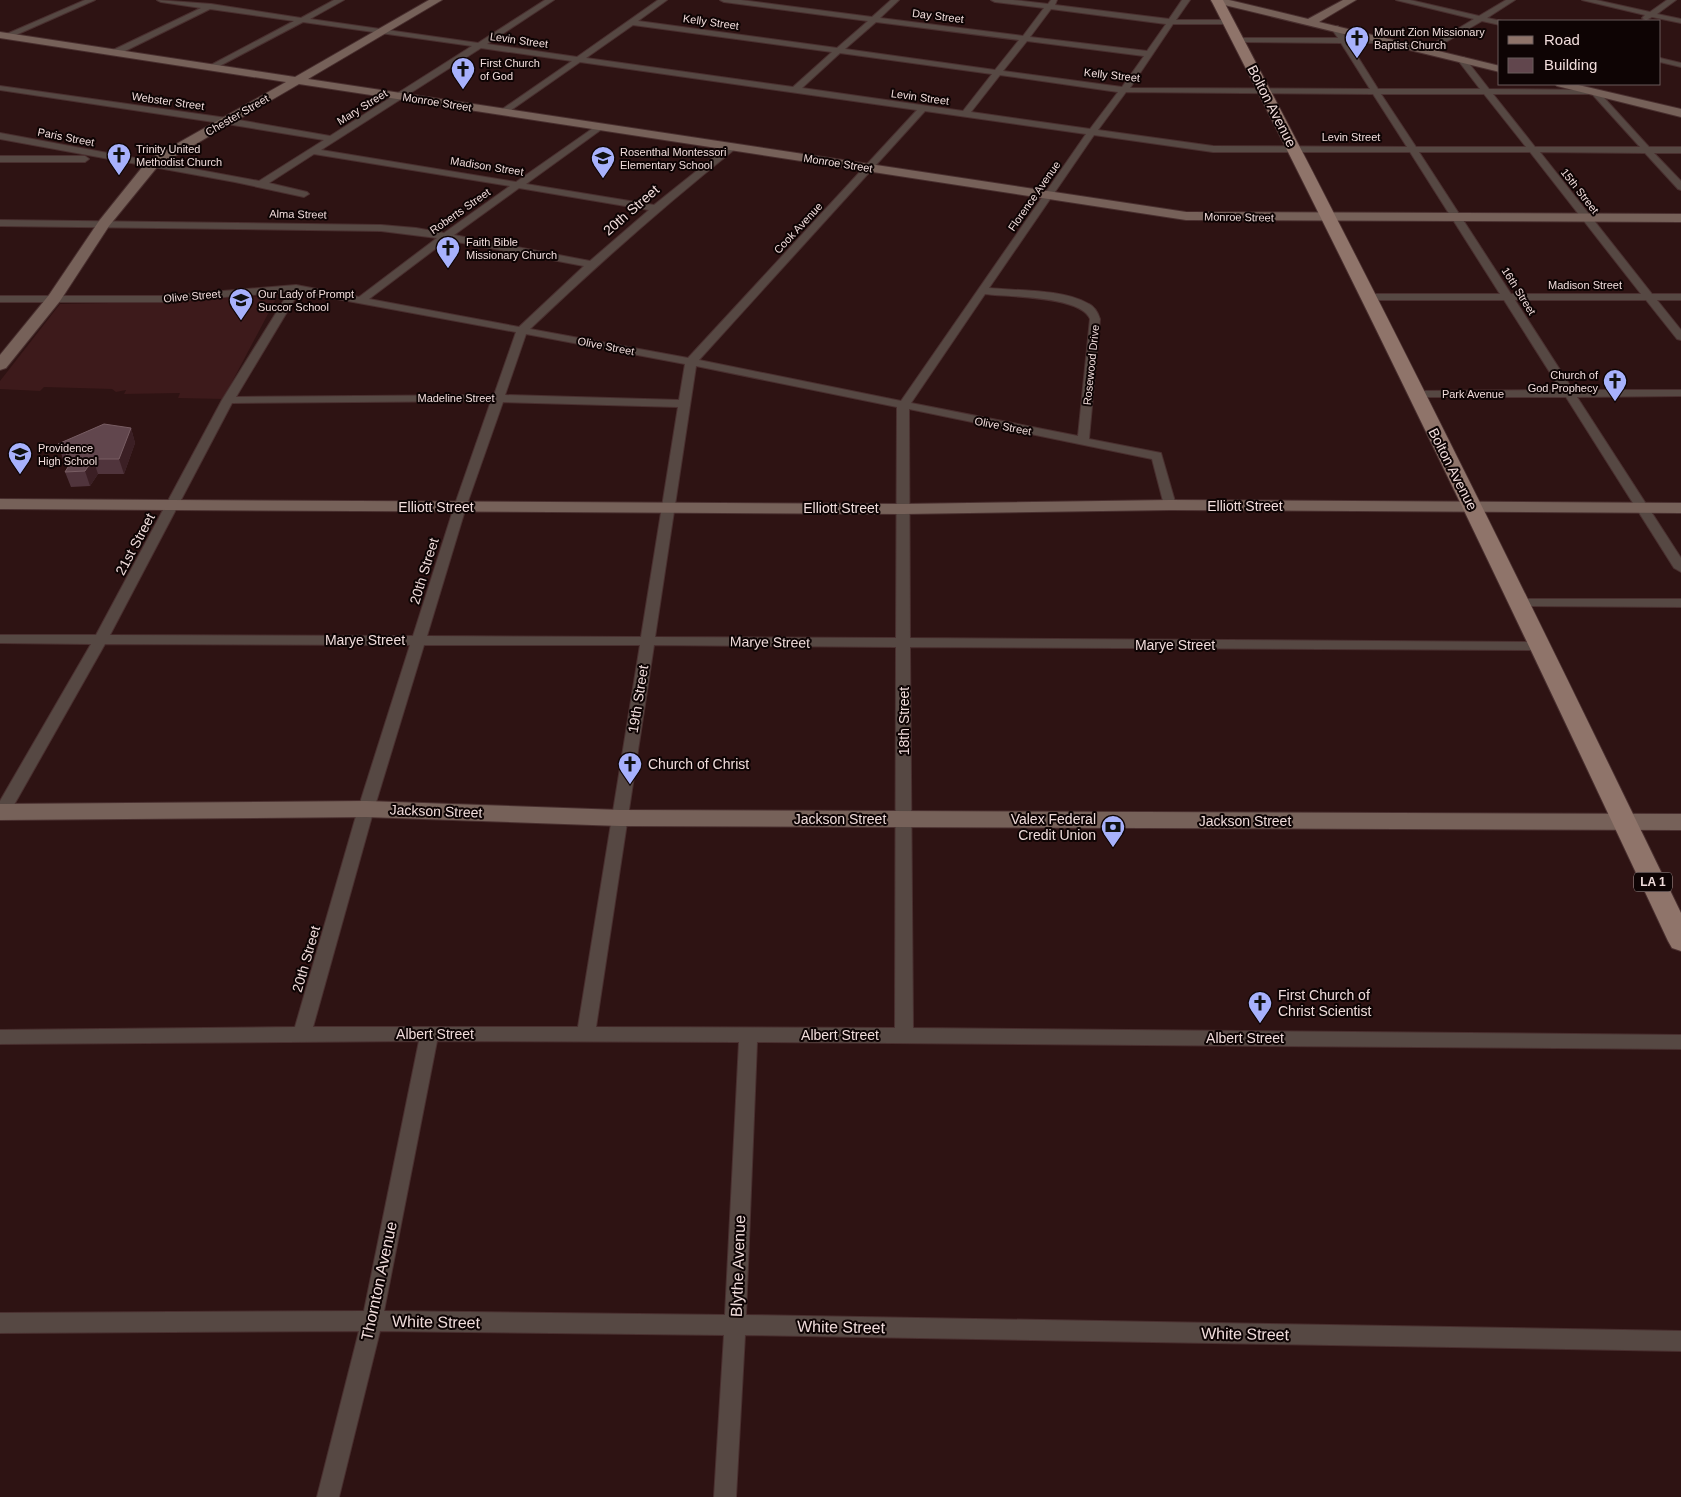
<svg xmlns="http://www.w3.org/2000/svg" width="1681" height="1497" font-family="Arial,sans-serif">
<rect width="100%" height="100%" fill="#2e1313"/>
<path fill="#3d1a1b" d="M278,295l-55,104 -45,-1 2,-5 -56,1 2,-4 -10,2 -4,-3 -68,-2 -4,4 -40,-2v-8l60,-77 97,-2z"/>
<g fill="none" stroke-linecap="round" stroke-linejoin="round">
<g stroke="#492f2f" stroke-width="2">
<g id="street">
<path d="M85,0h10l-86,38 -7,-2z"/>
<path d="M157,0l54,4 90,14 33,-18h10l-34,19 168,24 67,-43h9l-67,44 90,13 81,-57h9l-29,21 199,27 31,-27 -144,-19 -4,-2h21l131,17 19,-17h8l-19,18 143,18 21,-28 -49,-6 -4,-2h22l35,4 3,-4h6l-2,5 114,14 13,-19h8l-14,20h54l4,2 -4,2h-57l-43,64 240,1 -29,-46 -103,-1 -4,-2 4,-2h100l-7,-10 4,-2h3l8,12 44,1 4,2 -4,2h-41l29,46h102l-23,-30 4,-2h3l25,32 108,1 52,57h32v6h-27l27,28v9l-3,-1 -33,-36 -105,-1 112,142h29v6h-24l24,30v10l-4,-1 -31,-39h-131l58,90h108v6l-104,1 104,161v14l-7,-4 -108,-171h-151l-6,-3 6,-3 146,-1 -57,-90h-136l-5,-3 5,-3h132l-90,-142h-197l-119,-17 -105,153c29,3 74,1 100,16 6,3 9,9 11,15l-11,120 72,14 15,52 -2,3h-8l-2,-3 -12,-46 -243,-50 1,229 631,4 5,1 2,3 -2,3 -5,1 -631,-3 3,381 768,7v14l-924,-7 -11,273 935,16v20l-936,-16 -9,162h-22l10,-162 -344,-4 -41,166h-22l42,-166 -359,2v-20l364,-2 55,-270 -419,3v-14l295,-3 63,-218 52,-164 -305,-1 -99,175 -6,1v-19l91,-157 -91,-1v-8h96l126,-235 67,-108 -127,10h-162v-6h162l134,-11 63,12 78,-59 -56,-7 -381,-5v-6l381,5 35,3 28,5 66,-47 -196,-32 -45,29 38,9 2,2 -5,3 -69,-15 -235,-43v-6l259,48 65,-41 -97,-16 -227,-34v-4l227,32 103,18 142,-90 -169,-24 -91,48 -4,-2 1,-2 85,-45 -84,-12 -93,46h-6v-4l90,-43 -40,-6zM1051,9l115,15 -19,27 -117,-14zM876,22l143,18 -24,30 -150,-21zM633,25l199,27 -39,35 -207,-29zM1027,41l117,15 -22,31 -119,-16zM481,48l91,13 -71,49 -1,2 4,3 76,-53 337,48 -229,248 -158,-29c66,-63 134,-123 205,-180v-4h-6l-75,60 -128,-21 76,-55 1,-2 -4,-3 -83,58 -195,-32zM840,53l152,21 -29,37 -161,-23zM1000,75l118,17 -28,37 -119,-17zM1126,92l247,2 34,53 -194,-1 -115,-16zM1381,94h103l42,53h-110zM1493,94h99l48,53h-105zM925,111l161,23 -185,267 -202,-41zM1419,152h111l111,142h-130zM519,188l130,22 -59,51 -136,-26zM447,240l137,26 -65,61 -150,-28zM299,292l217,40 -22,63 -258,2zM985,294c23,3 96,2 105,25l-12,117 -167,-33zM526,334l159,30 -6,36 -174,-5zM696,366l201,41 -1,231 -241,-1zM491,401l-37,106 -41,129 -303,-1 122,-232zM503,402l175,5 -37,230 -214,-1 39,-129zM424,645h216l-62,382h-265l61,-218zM654,645l242,2 -1,381 -299,-1zM437,1041l302,1 -14,273 -341,-4z"/>
<path d="M1396,0h14l69,16 27,-16h9l-28,18 15,3h-2v4l-18,-4 -55,32 -4,-2 1,-2 50,-30z"/>
<path d="M1582,0h14l54,12 17,-12h9l-19,14 24,5v4l-29,-6 -6,3 -4,-2 3,-3z"/>
<path d="M1660,58l21,5v4l-21,-5z"/>
<path d="M0,156h85l4,3 -4,3h-85z"/>
<path d="M1520,599h161v8l-166,-1 -2,-3 2,-3z"/>
</g>
</g>
<g stroke="#492f2f" stroke-width="2">
<g id="secondary">
<path d="M429,0h13l-134,79 878,133 495,2v8l-495,-2 -887,-136 -141,82 -49,60 -49,75 -54,67 -6,2v-15l49,-60 50,-74 49,-61 138,-78 -286,-44v-6l295,45z"/>
<path d="M1211,0h18l79,19 35,-19h13l-37,22 181,44v6l-288,-70z"/>
<path d="M1555,84h19l107,25v8l-124,-31z"/>
<path d="M0,499l903,5 267,-4 511,3v10l-511,-3 -267,4 -903,-5z"/>
<path d="M366,801l254,9 1061,4v16l-1061,-4 -254,-9 -366,3v-16z"/>
</g>
</g>
<g stroke="#492f2f" stroke-width="2">
<path id="primary" d="M1211,0h12c159,301 310,607 458,913v38l-9,-3 -4,-7c-148,-316 -298,-631 -457,-941z"/>
</g>
<use href="#street" fill="#564843" fill-rule="evenodd"/>
<use href="#secondary" fill="#766159" fill-rule="evenodd"/>
<use href="#primary" fill="#8f746a" fill-rule="evenodd"/>
</g>
<path fill="#50343c" d="M131,428l4,15 -11,31h-26l-8,12 -19,1 -6,-15 5,-7 -7,-6 -5,-15z"/>
<g fill="#3b1f24">
<path d="M131,428l4,15 -11,31 -5,-15z"/>
<path d="M93,459l5,15 -8,12 -5,-15z"/>
</g>
<path fill="#61464d" stroke="#785d63" d="M104,424l27,4 -12,31h-26l-8,12 -20,1 8,-13 -7,-5v-4l-8,-6z"/>
<defs>
<g id="church-pin" transform="scale(1.25)"><path d="M0 17L-7.5 6A9.5 9.5 0 1 1 7.5 6Z" fill="#a7b1fc" stroke="#0e0404"/><path d="M-1.2-6h2.4v3.5h3.3v2.4h-3.3V6h-2.4V-.1h-3.3v-2.4h3.3Z" fill="#111"/></g>
<g id="school-pin" transform="scale(1.25)"><path d="M0 17L-7.5 6A9.5 9.5 0 1 1 7.5 6Z" fill="#a7b1fc" stroke="#0e0404"/><path d="M0-5L7-2L0 1L-7-2ZM-4 1L0 2.5L4 1V4Q0 6-4 4Z" fill="#111"/></g>
<g id="bank-pin" transform="scale(1.25)"><path d="M0 17L-7.5 6A9.5 9.5 0 1 1 7.5 6Z" fill="#a7b1fc" stroke="#0e0404"/><path d="M-6-4H6V4H-6ZM0-2.3a2.3 2.3 0 1 0 0 4.6a2.3 2.3 0 1 0 0-4.6Z" fill="#111"/></g>
</defs>
<g fill-rule="evenodd">
<use href="#church-pin" x="1357" y="38"/>
<use href="#church-pin" x="463" y="69"/>
<use href="#church-pin" x="119" y="155"/>
<use href="#school-pin" x="603" y="158"/>
<use href="#church-pin" x="448" y="248"/>
<use href="#school-pin" x="241" y="300"/>
<use href="#church-pin" x="1615" y="381"/>
<use href="#school-pin" x="20" y="454"/>
<use href="#church-pin" x="630" y="764"/>
<use href="#bank-pin" x="1113" y="827"/>
<use href="#church-pin" x="1260" y="1003"/>
</g>
<g text-anchor="middle" dominant-baseline="central" stroke-width="4" stroke-linejoin="round" paint-order="stroke">
<g font-size="11" fill="#f0dcdb" stroke="#0e0404">
<text transform="translate(938 16) rotate(7)">Day Street</text>
<text transform="translate(711 22) rotate(8)">Kelly Street</text>
<text transform="translate(519 40) rotate(8)">Levin Street</text>
<text transform="translate(1112 75) rotate(6)">Kelly Street</text>
<text transform="translate(920 97) rotate(8)">Levin Street</text>
<text transform="translate(168 101) rotate(8)">Webster Street</text>
<text transform="translate(437 102) rotate(9)">Monroe Street</text>
<text transform="translate(362 107) rotate(-32)">Mary Street</text>
<text transform="translate(237 115) rotate(-30)">Chester Street</text>
<text transform="translate(66 137) rotate(11)">Paris Street</text>
<text x="1351" y="137">Levin Street</text>
<text transform="translate(838 163) rotate(9)">Monroe Street</text>
<text transform="translate(487 166) rotate(9)">Madison Street</text>
<text transform="translate(1580 191) rotate(52)">15th Street</text>
<text transform="translate(1034 196) rotate(-55)">Florence Avenue</text>
<text transform="translate(460 211) rotate(-35)">Roberts Street</text>
<text transform="translate(298 214) rotate(1)">Alma Street</text>
<text transform="translate(1239 217) rotate(1)">Monroe Street</text>
<text transform="translate(798 228) rotate(-47)">Cook Avenue</text>
<text x="1585" y="285">Madison Street</text>
<text transform="translate(1519 291) rotate(58)">16th Street</text>
<text transform="translate(192 296) rotate(-5)">Olive Street</text>
<text transform="translate(606 346) rotate(11)">Olive Street</text>
<text transform="translate(1091 365) rotate(-84)">Rosewood Drive</text>
<text x="1473" y="394">Park Avenue</text>
<text x="456" y="398">Madeline Street</text>
<text transform="translate(1003 426) rotate(11)">Olive Street</text>
</g>
<g font-size="11" fill="#f0dcdb" stroke="#0e0404" text-anchor="start">
<text x="1374" y="32">Mount Zion Missionary<tspan x="1374" dy="13">Baptist Church</tspan></text>
<text x="480" y="63">First Church<tspan x="480" dy="13">of God</tspan></text>
<text x="136" y="149">Trinity United<tspan x="136" dy="13">Methodist Church</tspan></text>
<text x="620" y="152">Rosenthal Montessori<tspan x="620" dy="13">Elementary School</tspan></text>
<text x="466" y="242">Faith Bible<tspan x="466" dy="13">Missionary Church</tspan></text>
<text x="258" y="294">Our Lady of Prompt<tspan x="258" dy="13">Succor School</tspan></text>
<text x="1598" y="375" text-anchor="end">Church of<tspan x="1598" dy="13">God Prophecy</tspan></text>
<text x="38" y="448">Providence<tspan x="38" dy="13">High School</tspan></text>
</g>
<rect fill="#0e0404" stroke="#ac9b9a" stroke-width="1" x="1634" y="872.5" width="38" height="19" rx="4"/>
<g font-size="12" font-weight="bold" fill="#f0dcdb">
<text x="1653" y="882">LA 1</text>
</g>
<g font-size="14" fill="#f0dcdb" stroke="#0e0404">
<text transform="translate(1272 106) rotate(63)">Bolton Avenue</text>
<text transform="translate(631 210) rotate(-41)">20th Street</text>
<text transform="translate(1453 469) rotate(63)">Bolton Avenue</text>
<text x="1245" y="506">Elliott Street</text>
<text x="436" y="507">Elliott Street</text>
<text x="841" y="508">Elliott Street</text>
<text transform="translate(135 544) rotate(-62)">21st Street</text>
<text transform="translate(424 571) rotate(-73)">20th Street</text>
<text x="365" y="640">Marye Street</text>
<text transform="translate(770 642) rotate(1)">Marye Street</text>
<text x="1175" y="645">Marye Street</text>
<text transform="translate(638 699) rotate(-81)">19th Street</text>
<text transform="translate(904 721) rotate(-90)">18th Street</text>
<text transform="translate(436 811) rotate(2)">Jackson Street</text>
<text x="840" y="819">Jackson Street</text>
<text x="1245" y="821">Jackson Street</text>
<text transform="translate(306 959) rotate(-74)">20th Street</text>
<text x="435" y="1034">Albert Street</text>
<text x="840" y="1035">Albert Street</text>
<text x="1245" y="1038">Albert Street</text>
</g>
<g font-size="14" fill="#f0dcdb" stroke="#0e0404" text-anchor="start">
<text x="648" y="764">Church of Christ</text>
<text x="1096" y="819" text-anchor="end">Valex Federal<tspan x="1096" dy="16">Credit Union</tspan></text>
<text x="1278" y="995">First Church of<tspan x="1278" dy="16">Christ Scientist</tspan></text>
</g>
<g font-size="16" fill="#f0dcdb" stroke="#0e0404">
<text transform="translate(738 1266) rotate(-88)">Blythe Avenue</text>
<text transform="translate(379 1281) rotate(-78)">Thornton Avenue</text>
<text transform="translate(436 1322) rotate(1)">White Street</text>
<text transform="translate(841 1327) rotate(1)">White Street</text>
<text transform="translate(1245 1334) rotate(1)">White Street</text>
</g>
</g>
<rect x="1498" y="20" width="162" height="65" fill="#0e0404" stroke="#685a5a"/>
<rect x="1508" y="36" width="25" height="8" fill="#8f746a" stroke="#685a5a"/>
<text x="1544" y="45" font-size="15" fill="#f0dcdb">Road</text>
<rect x="1508" y="58" width="25" height="15" fill="#61464d" stroke="#685a5a"/>
<text x="1544" y="70" font-size="15" fill="#f0dcdb">Building</text>
</svg>
